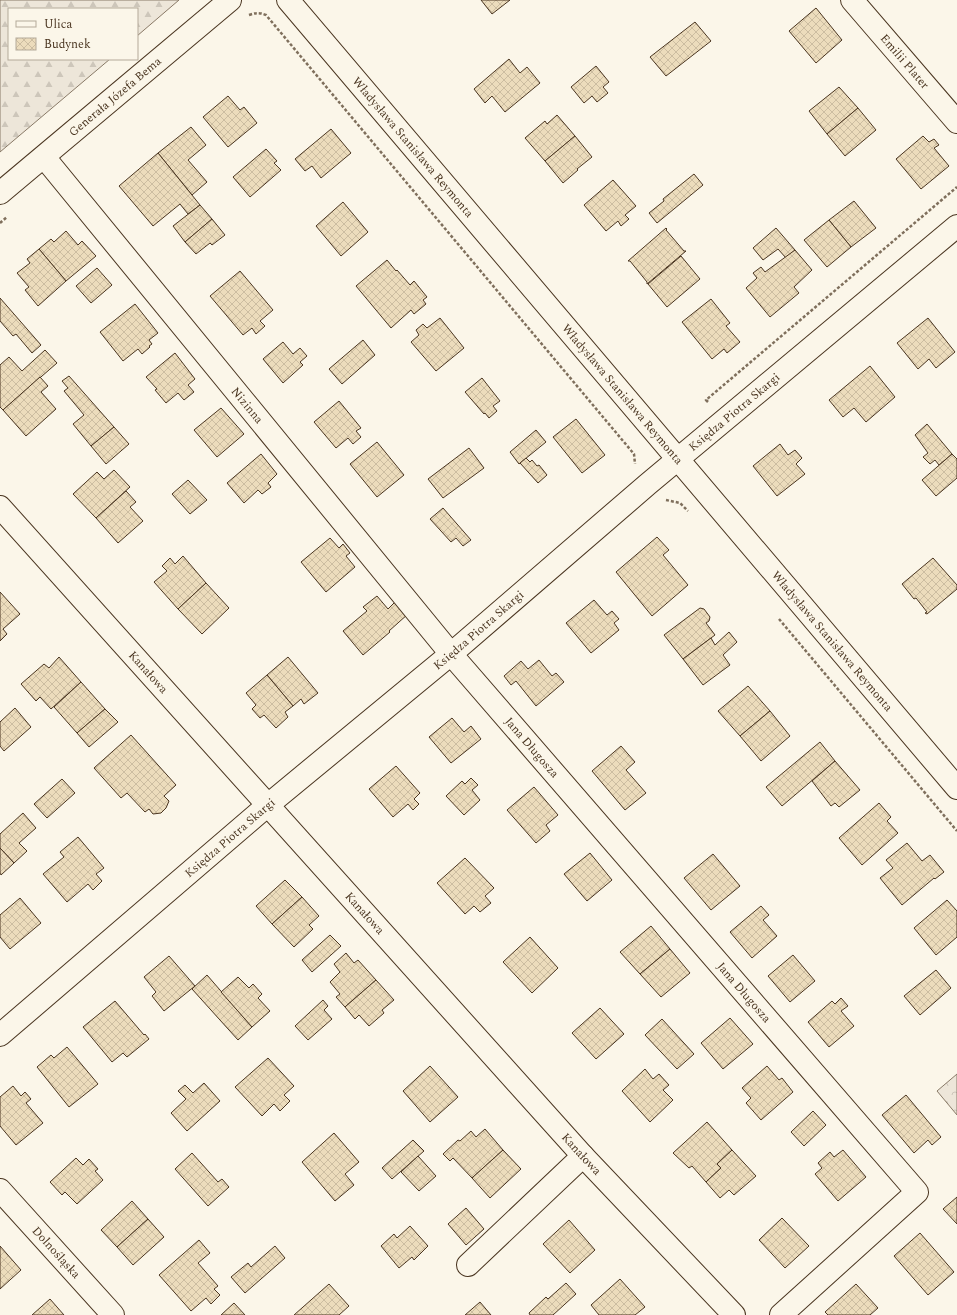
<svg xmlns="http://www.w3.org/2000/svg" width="957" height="1315" font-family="Spectral,serif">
<defs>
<pattern id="forest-firs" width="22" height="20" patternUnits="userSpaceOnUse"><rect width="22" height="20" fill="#ede6d9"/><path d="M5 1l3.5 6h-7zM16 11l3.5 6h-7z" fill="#cdc6ba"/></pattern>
<pattern id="park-crowns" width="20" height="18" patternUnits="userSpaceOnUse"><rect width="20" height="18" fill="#ede6d9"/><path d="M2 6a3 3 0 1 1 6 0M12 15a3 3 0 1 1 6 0" fill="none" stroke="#cdc6ba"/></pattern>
<pattern id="building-cross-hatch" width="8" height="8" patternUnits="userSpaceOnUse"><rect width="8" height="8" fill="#ecdcbc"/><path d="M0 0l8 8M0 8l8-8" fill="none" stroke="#ccbda1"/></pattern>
</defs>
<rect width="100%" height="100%" fill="#fbf6e9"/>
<path fill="url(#forest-firs)" stroke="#887966" d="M0,0h179l-42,36v-27h-128v50h101l-110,93z"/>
<path fill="url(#park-crowns)" stroke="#887966" d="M957,1074v41l-20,-24z"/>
<g fill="url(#building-cross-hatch)" stroke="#4a3520">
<path d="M481,0h29l-18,14z"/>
<path d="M816,8l26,32 -26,23 -27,-32z"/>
<path d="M695,22l16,19 -45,35 -16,-19z"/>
<path d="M509,59l11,14 7,-6 13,16 -35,29 -13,-16 -7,7 -11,-14z"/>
<path d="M596,66l13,16 -6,5 5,6 -11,9 -5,-6 -8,7 -13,-16z"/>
<path d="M839,87l19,21 -31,26 -18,-23z"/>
<path d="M228,96l12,14 4,-3 13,16 -29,24 -25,-30z"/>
<path d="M858,108l18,22 -31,26 -18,-22z"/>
<path d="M557,115l18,21 -30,25 -20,-23 20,-17 2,3z"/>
<path d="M191,127l15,18 -18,15 19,22 -15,13 -34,-42z"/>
<path d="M331,129l20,24 -30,25 -9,-12 -7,5 -10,-12z"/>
<path d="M575,136l17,21 -15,12 1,1 -15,13 -18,-22z"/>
<path d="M923,136l6,6 5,-3 5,6 -5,3 15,18 -28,23 -25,-30z"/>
<path d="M266,149l11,12 -3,2 7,7 -31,27 -17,-20z"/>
<path d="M158,153l42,52 -12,9 -8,-10 -27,22 -34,-40z"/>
<path d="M694,174l9,11 -46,38 -8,-10 15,-12 -1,-2z"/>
<path d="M613,180l23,26 -11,9 4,4 -8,7 -3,-5 -12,10 -22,-26z"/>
<path d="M854,201l22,27 -25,19 -22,-27z"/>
<path d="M343,202l25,30 -27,24 -25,-30z"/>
<path d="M200,205l12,14 -27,23 -12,-16z"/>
<path d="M212,219l13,16 -13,10 -2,-2 -14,11 -11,-12z"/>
<path d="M829,220l22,27 -24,20 -23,-27z"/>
<path d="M666,228l1,1 -1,1 18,21h2l-39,33v-2l-17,-21h-2z"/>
<path d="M776,228l19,22 -9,8 -8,-9 -15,11 -10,-12z"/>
<path d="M66,231l12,14 4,-4 14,15 -30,25 -27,-32 12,-10 3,3z"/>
<path d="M39,249l27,32 -28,25 -13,-16 4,-3 -12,-14 13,-10 -3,-4z"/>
<path d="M795,250l17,20 -18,17 5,6 -29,24 -24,-29 11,-10 -4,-5 8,-6 4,5z"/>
<path d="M681,256l19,23 -33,28 -19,-23z"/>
<path d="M387,260l9,11 1,-1 13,15 4,-4 13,16 -4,3 3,4 -12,10 -3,-4 -20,18 -35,-42z"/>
<path d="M97,268l15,17 -21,18 -15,-17z"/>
<path d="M240,271l33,39 -13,11 5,5 -9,8 -4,-6 -9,7 -33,-39z"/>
<path d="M0,298l41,47 -9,8 -16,-19 -3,2 -13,-15z"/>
<path d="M711,299l19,24 -4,3 14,16 -13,11 -3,-4 -12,10 -30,-37z"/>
<path d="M135,304l23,29 -9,7 3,4 -3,2 1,1 -8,7 -4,-5 -15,12 -23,-29z"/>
<path d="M440,318l24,30 -28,23 -25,-29 8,-7 -3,-5 7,-6 4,4z"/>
<path d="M928,318l27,34 -19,16 -7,-9 -11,10 -21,-26z"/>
<path d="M363,340l12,15 -33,29 -13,-15z"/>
<path d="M283,342l10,12 7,-6 7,8 -7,6 3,3 -20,18 -20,-24z"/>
<path d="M45,350l12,13 -54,47 -3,-3v-42l9,-8 13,14z"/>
<path d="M175,353l20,26 -7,6 6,7 -10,8 -6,-7 -12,10 -11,-13 2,-1 -11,-12z"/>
<path d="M870,366l25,31 -29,25 -12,-14 -11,9 -14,-17z"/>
<path d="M69,376l45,51 -23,19 -18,-22 11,-9 -20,-24 4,-3 -6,-7z"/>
<path d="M40,377l8,9 -7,6 15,17 -30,27 -23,-26z"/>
<path d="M482,378l18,23 -7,5 4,5 -8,7 -4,-5 -1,1 -19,-22z"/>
<path d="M339,401l22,27 -5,3 5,6 -8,7 -5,-6 -12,10 -22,-26z"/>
<path d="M221,408l23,26 -27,23 -23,-27z"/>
<path d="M576,419l29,36 -23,18 -29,-36z"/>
<path d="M927,424l25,30 -13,11 -4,-5 -5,4 -7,-7 5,-4 -13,-18z"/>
<path d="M114,427l15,17 -23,20 -15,-18z"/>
<path d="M536,430l10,12 -27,22 -9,-12z"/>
<path d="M377,442l27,33 -27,22 -27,-33z"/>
<path d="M780,444l8,11 7,-5 7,8 -6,6 9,10 -28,22 -24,-30z"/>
<path d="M469,448l15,20 -41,30 -15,-19z"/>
<path d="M261,454l16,20 -9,9 3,4 -9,7 -4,-4 -14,13 -17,-20z"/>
<path d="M952,454l5,5v19l-21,18 -14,-16z"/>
<path d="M526,458l4,4 2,-2 5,6 2,-1 8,10 -9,8 -18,-20z"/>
<path d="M114,470l16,17 -34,31 -23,-24 24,-22 7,7z"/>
<path d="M188,480l19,20 -17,14 -18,-20z"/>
<path d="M126,491l10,11 -6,5 13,14 -25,22 -22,-25z"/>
<path d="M443,508l28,32 -8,6 -7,-8 -5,4 -21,-23z"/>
<path d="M657,537l12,13 -6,5 25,30 -36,31 -36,-44z"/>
<path d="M330,538l9,10 4,-4 7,9 -4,3 9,11 -29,25 -25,-30z"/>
<path d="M183,556l23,27 -28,26 -24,-27 13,-11 -5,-5 8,-8 5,6z"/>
<path d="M933,558l24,27v4l-30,25 -2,-1 2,-1 -11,-14 -2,1 -12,-15z"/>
<path d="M206,583l23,25 -27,26 -24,-25z"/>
<path d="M0,592l20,22 -17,15 4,5 -7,7z"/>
<path d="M377,596l11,13 8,-8 12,13 -19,17 1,1 -27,23 -20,-24 24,-20 -4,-4z"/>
<path d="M594,600l13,15 5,-4 7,8 -5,4 5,7 -28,23 -25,-30z"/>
<path d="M700,608l4,1 6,8 -1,4 -3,2 9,12 -32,24 -19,-24z"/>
<path d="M729,632l8,10 -14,13 7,10 -27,20 -20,-26 28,-21 4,7z"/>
<path d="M59,657l22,25 -30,27 -11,-12 -4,4 -15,-17 23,-20 5,4z"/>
<path d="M288,657l30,36 -14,11 -3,-5 -8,7 -26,-31z"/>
<path d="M539,660l13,16 4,-3 8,9 -28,24 -20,-25 -5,4 -7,-9 17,-15 7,8z"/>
<path d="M267,675l26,31 -8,6 3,5 -12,11 -12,-13 -4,3 -8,-9 4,-4 -10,-12z"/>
<path d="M81,682l24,27 -28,24 -23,-26z"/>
<path d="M748,686l22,25 -30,25 -22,-25z"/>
<path d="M15,708l16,19 -27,24 -4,-5v-24z"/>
<path d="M105,709l13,13 -29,25 -12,-14z"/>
<path d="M770,711l20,25 -29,25 -21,-25z"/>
<path d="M452,718l12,14 7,-6 10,13 -30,24 -22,-26z"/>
<path d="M131,735l45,50 -12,11 5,5 -3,7 -5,5 -8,1 -4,-5 -4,3 -18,-19 -6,5 -27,-30z"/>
<path d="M820,742l15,19 -53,45 -16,-19z"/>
<path d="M621,746l14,16 -9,8 20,23 -21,17 -33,-39z"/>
<path d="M835,761l25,29 -21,17 -4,-4 -4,3 -19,-25z"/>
<path d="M396,766l24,27 -6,6 5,5 -6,6 -5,-6 -15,13 -24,-28z"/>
<path d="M471,778l7,7 -6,5 8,10 -16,15 -18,-19 16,-15 3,3z"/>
<path d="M62,779l13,14 -28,25 -13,-14z"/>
<path d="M534,787l24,28 -12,10 4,6 -14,12 -29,-33z"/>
<path d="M879,803l12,14 -4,4 11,12 -36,32 -23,-27z"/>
<path d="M23,813l13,15 -17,15 8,8 -13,12 -14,-15v-14z"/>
<path d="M78,837l26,31 -8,6 6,7 -9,9 -5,-6 -21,18 -24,-28 21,-17 -4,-5z"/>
<path d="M907,843l15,18 8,-6 14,17 -9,7 -1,-1 -32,27 -22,-27 13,-10 -7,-8z"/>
<path d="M0,848l14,15 -13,12 -1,-2z"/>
<path d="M590,853l22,27 -25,21 -23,-27z"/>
<path d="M713,854l27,32 -29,24 -27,-32z"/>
<path d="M465,858l29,30 -9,8 6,7 -11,9 -6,-6 -9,8 -28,-31z"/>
<path d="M285,880l17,17 -30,27 -16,-18z"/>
<path d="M302,897l17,19 -10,9 4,4 -19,18 -22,-23z"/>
<path d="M20,898l21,25 -31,26 -10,-12v-22z"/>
<path d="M947,900l10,11v26l-21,18 -22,-27z"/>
<path d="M761,906l8,9 -6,5 14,16 -25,22 -22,-26z"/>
<path d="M651,926l19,23 -30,25 -20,-22z"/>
<path d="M330,935l11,11 -29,26 -10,-12z"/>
<path d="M530,937l28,31 -26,25 -29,-31z"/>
<path d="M670,949l20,24 -29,24 -21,-23z"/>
<path d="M346,953l8,10 4,-3 18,20 -31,27 -9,-10 4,-3 -10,-12 10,-10 -6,-8z"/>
<path d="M793,955l22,26 -25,21 -22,-26z"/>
<path d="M169,956l26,30 -31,25 -12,-15 4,-4 -12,-15z"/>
<path d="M936,970l15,18 -31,27 -16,-19z"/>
<path d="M207,975l45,52 -14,13 -46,-51z"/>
<path d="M238,977l11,11 4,-4 9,10 -4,4 12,13 -18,16 -31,-35z"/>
<path d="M376,980l18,20 -12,10 2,3 -15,13 -10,-11 -4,4 -10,-12z"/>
<path d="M841,998l7,8 -7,5 13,15 -25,21 -21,-25 24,-21 3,3z"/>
<path d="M323,1000l5,6 -4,4 8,9 -24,21 -13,-14z"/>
<path d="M115,1001l29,34 1,-1 4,5 -22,18 -4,-4 -11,9 -29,-35z"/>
<path d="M600,1008l24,26 -28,25 -24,-26z"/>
<path d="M730,1018l23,26 -30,25 -22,-26z"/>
<path d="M662,1019l32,35 -17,15 -32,-34z"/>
<path d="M67,1047l31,37 -29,23 -32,-40 14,-12 3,3z"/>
<path d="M268,1058l26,28 -10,9 6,6 -10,10 -6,-7 -12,12 -27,-29z"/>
<path d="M430,1066l28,31 -28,25 -27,-31z"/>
<path d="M767,1066l12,14 3,-2 11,14 -32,28 -15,-17 5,-5 -9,-10z"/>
<path d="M645,1069l8,10 6,-5 10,11 -6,5 10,10 -23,22 -28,-31z"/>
<path d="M204,1083l16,18 -33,30 -16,-18 15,-14 -8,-8 7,-6 8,8z"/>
<path d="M13,1086l8,10 4,-4 6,7 -5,4 17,20 -27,22 -16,-19v-29z"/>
<path d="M906,1095l35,42 -9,8 -4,-5 -14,13 -32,-38z"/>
<path d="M813,1111l13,14 -22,21 -13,-14z"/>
<path d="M707,1122l25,28 -15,14 4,4 -15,14 -14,-16 -3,2 -16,-15z"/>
<path d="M485,1129l18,21 -31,28 -19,-20 -3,3 -7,-7 15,-14 2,1 11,-10 5,6z"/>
<path d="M334,1133l25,29 -14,12 9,11 -19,16 -33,-39z"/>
<path d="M413,1140l11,11 -32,28 -10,-11z"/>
<path d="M503,1150l18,19 -31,29 -18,-20z"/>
<path d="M732,1150l24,26 -22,19 -5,-5 -9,8 -14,-16 15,-14 -4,-4z"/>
<path d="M843,1150l23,27 -28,24 -23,-27 7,-6 -4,-5 12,-11 4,5z"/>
<path d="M192,1153l26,29 4,-3 7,8 -21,19 -33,-37z"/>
<path d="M418,1156l18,20 -17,15 -18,-19z"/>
<path d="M76,1158l7,7 6,-6 9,10 -3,2 8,9 -26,24 -12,-12 -3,3 -12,-13z"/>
<path d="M957,1197v27l-14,-15z"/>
<path d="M132,1201l16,18 -31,28 -16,-17z"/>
<path d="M466,1208l18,21 -18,16 -18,-21z"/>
<path d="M782,1218l27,28 -24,22 -26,-28z"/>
<path d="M148,1219l16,18 -31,28 -16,-18z"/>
<path d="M569,1220l26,30 -25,23 -27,-29z"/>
<path d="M410,1226l18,20 -14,14 -2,-3 -13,11 -18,-22 13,-12 3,4z"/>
<path d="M920,1233l34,39 -26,23 -34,-39z"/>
<path d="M199,1240l11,13 -12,10 20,23 -4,3 6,6 -9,9 -5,-6 -15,13 -32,-36z"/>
<path d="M0,1246l21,24 -21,19z"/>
<path d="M275,1246l10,12 -40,35 -14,-16 17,-14 3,4z"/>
<path d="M620,1279l25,28 -10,8h-36l-8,-10z"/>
<path d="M566,1283l10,11 -23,21h-23l-1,-2 17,-16 2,2z"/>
<path d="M329,1284l20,22 -10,9h-45z"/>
<path d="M856,1284l22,24 -8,7h-42l-3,-3z"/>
<path d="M50,1299l14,16h-32z"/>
<path d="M480,1302l11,13h-26z"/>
<path d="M234,1303l11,12h-24z"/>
</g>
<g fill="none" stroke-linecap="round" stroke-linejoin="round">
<g stroke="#4a3520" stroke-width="24">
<g id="minor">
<path id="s1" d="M852,0l105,122"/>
<path id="s2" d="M44,157l407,497 466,538 -136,123"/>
<path id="s3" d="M0,193l230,-193"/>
<path id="s4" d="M0,507l583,649 151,159"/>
<path id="s5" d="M0,1035l268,-230 183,-151 197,-170 309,-258"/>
<path id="s6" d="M0,1190l113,125"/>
<path d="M468,1265l115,-109"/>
</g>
</g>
<g stroke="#4a3520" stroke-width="24">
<g id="major">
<path id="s7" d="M288,0l669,788"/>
</g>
</g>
<g stroke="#7f6f5c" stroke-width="2.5" stroke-dasharray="3 2" stroke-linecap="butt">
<path d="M249,15c6,-2 10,-3 17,0l368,439 1,10"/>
<path d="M0,223l7,-6"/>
<path d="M708,402l-2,-2 251,-213"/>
<path d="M666,500l14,3 8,8"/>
<path d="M779,619l178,212"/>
</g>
<use href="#minor" stroke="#fbf6e9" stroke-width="22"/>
<use href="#major" stroke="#fbf6e9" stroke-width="22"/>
</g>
<g text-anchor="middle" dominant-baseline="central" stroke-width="3" stroke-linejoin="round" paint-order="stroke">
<g font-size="12" fill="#4a3520" stroke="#fbf6e9">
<text stroke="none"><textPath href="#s1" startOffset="81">Emilii Plater</textPath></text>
<text stroke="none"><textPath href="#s3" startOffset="150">Generała Józefa Bema</textPath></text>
<text stroke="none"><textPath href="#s7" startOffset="193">Władysława Stanisława Reymonta</textPath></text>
<text stroke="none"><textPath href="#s7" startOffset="517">Władysława Stanisława Reymonta</textPath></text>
<text stroke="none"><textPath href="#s2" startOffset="321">Nizinna</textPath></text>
<text stroke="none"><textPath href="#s5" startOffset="963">Księdza Piotra Skargi</textPath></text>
<text stroke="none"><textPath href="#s5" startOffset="627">Księdza Piotra Skargi</textPath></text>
<text stroke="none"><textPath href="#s7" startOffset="841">Władysława Stanisława Reymonta</textPath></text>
<text stroke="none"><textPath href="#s4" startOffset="222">Kanałowa</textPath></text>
<text stroke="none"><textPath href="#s2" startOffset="766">Jana Długosza</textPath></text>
<text stroke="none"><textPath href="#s5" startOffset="303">Księdza Piotra Skargi</textPath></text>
<text stroke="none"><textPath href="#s4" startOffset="546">Kanałowa</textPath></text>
<text stroke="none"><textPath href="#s2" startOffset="1090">Jana Długosza</textPath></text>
<text stroke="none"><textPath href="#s4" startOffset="870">Kanałowa</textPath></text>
<text stroke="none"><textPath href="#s6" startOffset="84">Dolnośląska</textPath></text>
</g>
</g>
<rect x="8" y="8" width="130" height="52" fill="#fbf6e9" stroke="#b4a999"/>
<rect x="16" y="21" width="20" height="6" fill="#fbf6e9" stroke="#b4a999"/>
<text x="44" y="28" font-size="12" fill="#4a3520">Ulica</text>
<rect x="16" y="38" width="20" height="12" fill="url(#building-cross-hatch)" stroke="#b4a999"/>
<text x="44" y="48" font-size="12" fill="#4a3520">Budynek</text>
</svg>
